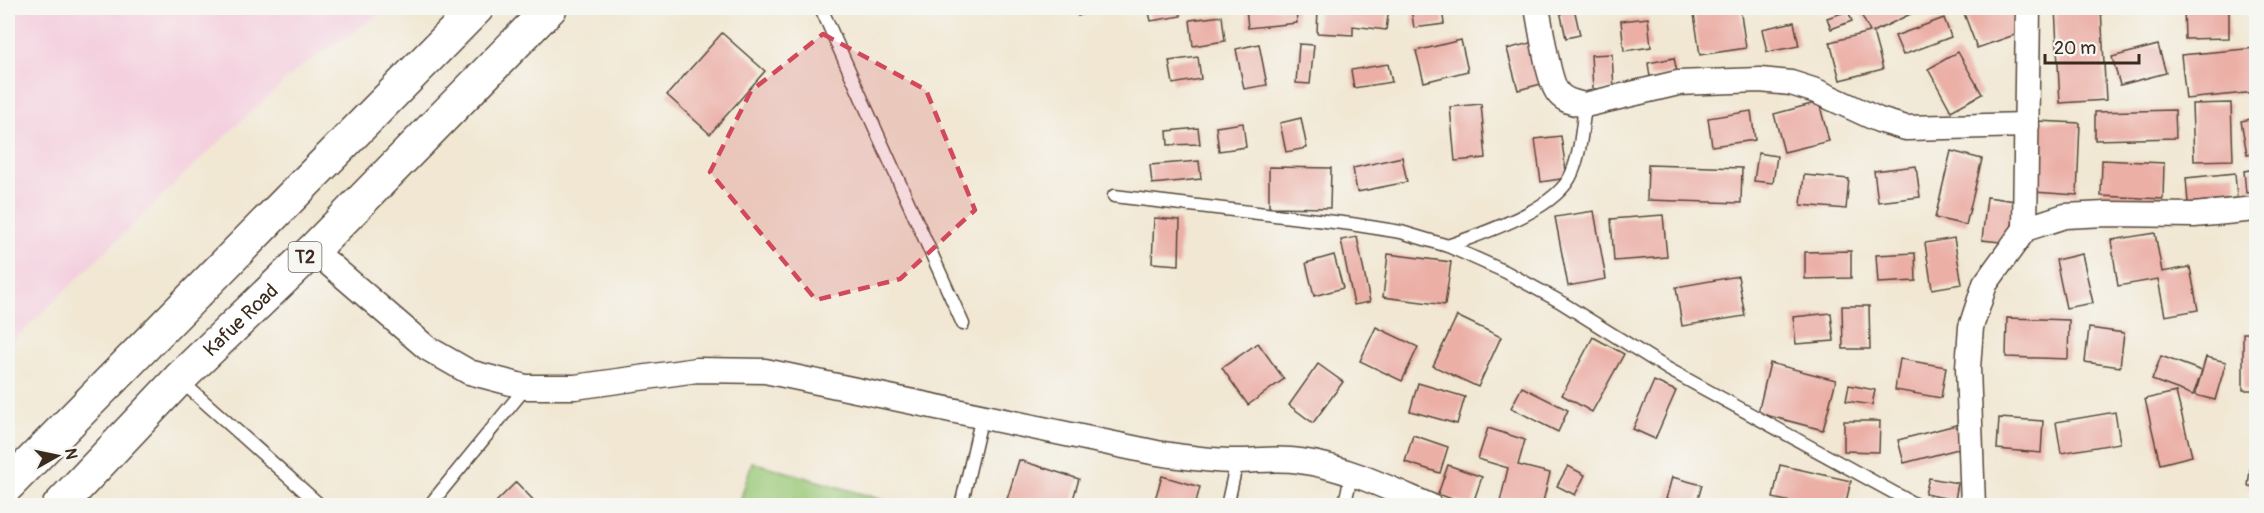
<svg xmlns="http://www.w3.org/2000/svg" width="2264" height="513" font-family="Pangolin,sans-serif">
<rect width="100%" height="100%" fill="#f6f6f2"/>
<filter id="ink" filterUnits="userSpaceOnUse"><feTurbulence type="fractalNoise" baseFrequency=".0167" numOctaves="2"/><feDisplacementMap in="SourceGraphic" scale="12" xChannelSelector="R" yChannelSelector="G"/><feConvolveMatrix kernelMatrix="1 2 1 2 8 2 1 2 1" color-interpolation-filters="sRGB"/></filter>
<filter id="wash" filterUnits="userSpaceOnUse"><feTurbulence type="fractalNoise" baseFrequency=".008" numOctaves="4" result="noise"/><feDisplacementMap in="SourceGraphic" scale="24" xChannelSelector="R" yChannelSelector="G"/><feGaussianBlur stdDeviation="1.35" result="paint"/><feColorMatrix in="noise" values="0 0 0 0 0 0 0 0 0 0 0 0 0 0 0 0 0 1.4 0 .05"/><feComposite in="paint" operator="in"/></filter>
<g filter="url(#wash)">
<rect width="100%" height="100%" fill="#f1e7d2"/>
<path fill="#f4cfde" d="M8,8h381l-90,60 -107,99 -184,179z"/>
<path fill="#99c876" stroke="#6a794a" stroke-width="1.5" d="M752,462l148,43h-161z"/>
<g id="blocks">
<g fill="#ebafa6">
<path d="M1074,8h24l-20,8z"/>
<path d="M1148,8h31l2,8 -30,5z"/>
<path d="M1246,8h50l1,15 -49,5z"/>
<path d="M1318,8h71l-3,22 -33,-4v9l-36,-2z"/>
<path d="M1411,8h31l2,16 -30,4z"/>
<path d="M1574,8l6,27 -14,3 -6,-27z"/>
<path d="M1740,8l6,40 -46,7 -6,-41z"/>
<path d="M1858,8h65l-50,24 10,37 -43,11 -10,-38 40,-10z"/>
<path d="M1962,8h55l9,23 -49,17z"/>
<path d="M2055,8h46l5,92 -46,3z"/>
<path d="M2184,8h45v30l-44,1z"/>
<path d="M1848,11l4,10 -21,8 -4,-11z"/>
<path d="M1222,16l3,25 -32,5 -3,-26z"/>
<path d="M1648,18l3,29 -27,4 -3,-30z"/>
<path d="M1944,18l7,19 -48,18 -8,-19z"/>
<path d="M1794,22l5,24 -32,6 -5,-23z"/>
<path d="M722,33l43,38 -55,63 -43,-39z"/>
<path d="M1461,40l7,31 -44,11 -8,-31z"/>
<path d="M1534,42l11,41 -27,7 -11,-41z"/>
<path d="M1259,44l8,41 -23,4 -8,-40z"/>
<path d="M1299,44l15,1 -4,39 -14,-1z"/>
<path d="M2158,45l8,28 -46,12 -8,-28z"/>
<path d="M2256,48v44l-70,7 -5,-44z"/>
<path d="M1958,52l24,42 -31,17 -23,-42z"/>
<path d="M1612,54l2,35h-21l-2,-34z"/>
<path d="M1198,57l3,22 -28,5 -4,-23z"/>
<path d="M1674,58l3,14 -27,5 -2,-14z"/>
<path d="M1388,64l4,18 -38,6 -3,-18z"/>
<path d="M1819,102l10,39 -45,11 -10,-38z"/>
<path d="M2231,103l2,57 -39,1 -2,-57z"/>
<path d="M1481,104l5,54 -31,3 -5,-54z"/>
<path d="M2175,110l1,28 -81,2v-28z"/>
<path d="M1751,111l4,29 -43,6 -4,-28z"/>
<path d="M1301,118l6,30 -21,4 -6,-29z"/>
<path d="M2256,118v34l-9,2 -6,-33z"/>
<path d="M2037,121l43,2 -3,72 -43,-3z"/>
<path d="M1243,123l3,24 -27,4 -3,-24z"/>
<path d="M1198,128l2,16 -32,1 -1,-14z"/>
<path d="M1561,136l6,42 -26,4 -6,-43z"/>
<path d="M1951,151l31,8 -16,66 -31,-7z"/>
<path d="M1758,153l19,3 -4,27 -19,-2z"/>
<path d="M1402,157l5,25 -50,10 -4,-24z"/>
<path d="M2102,160l62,3 -1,36 -62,-3z"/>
<path d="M1199,161l2,18 -49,5 -2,-19z"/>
<path d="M1648,165l94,3 -1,35 -94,-3z"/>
<path d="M1916,166l4,31 -42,5 -4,-31z"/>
<path d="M1269,167l62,1 -1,40 -61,-1z"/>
<path d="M2256,169v23l-10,1 -2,-22z"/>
<path d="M2235,173l2,25 -49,5 -2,-25z"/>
<path d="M1804,175l45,4 -3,30 -45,-4z"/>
<path d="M1987,197l28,4 -5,42 -28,-3z"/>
<path d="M1594,211l12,68 -38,7 -13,-69z"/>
<path d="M1663,215l4,42 -53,4 -3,-42z"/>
<path d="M1154,218l26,2 -1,45 -27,-2z"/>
<path d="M2155,233l7,39 28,-5 8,43 -33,6 -7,-37 -40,7 -7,-46z"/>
<path d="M1357,237l13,65 -16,3 -13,-65z"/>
<path d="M1954,238l8,46 -30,5 -7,-46z"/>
<path d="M1851,251v27l-46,1v-27z"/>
<path d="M1915,253l1,28 -38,2 -2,-28z"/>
<path d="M1388,254l63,8 -6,43 -62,-8z"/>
<path d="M2082,254l11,49 -27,5 -10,-48z"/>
<path d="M1334,255l9,33 -29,8 -8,-33z"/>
<path d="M1738,276l7,40 -63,10 -6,-39z"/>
<path d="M1842,306h27l1,43h-27z"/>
<path d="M1831,313l3,28 -38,3 -3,-27z"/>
<path d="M1457,316l44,21 -23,50 -45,-21z"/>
<path d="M2007,318l62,2 -1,39 -62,-2z"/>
<path d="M1376,327l42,20 -16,34 -42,-20z"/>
<path d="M2089,328l35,5 -4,34 -35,-5z"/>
<rect x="2243" y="333" width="13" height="57"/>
<path d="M1593,337l31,17 -32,58 -30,-17z"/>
<path d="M1258,343l26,36 -36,26 -26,-37z"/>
<path d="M2161,356l41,15 -9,24 -41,-15z"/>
<path d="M2206,357l20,5 -11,38 -20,-5z"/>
<path d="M1900,359l46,8 -5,31 -46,-8z"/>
<path d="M1770,363l66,17 -13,50 -65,-17z"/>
<path d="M1318,364l25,18 -30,41 -24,-18z"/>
<path d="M1654,381l22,10 -21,48 -22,-10z"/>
<path d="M1418,383l47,14 -8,27 -47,-13z"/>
<path d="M1849,385l26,5 -3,15 -26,-4z"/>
<path d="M1522,387l46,23 -10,22 -47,-24z"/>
<path d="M2176,392l16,64 -32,8 -15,-65z"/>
<path d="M2115,412l5,31 -59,10 -5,-31z"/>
<path d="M1999,418l44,3 -2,32 -44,-4z"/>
<path d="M1844,421h36l-1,31 -35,-1z"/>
<path d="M1956,425l6,23 -58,15 -6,-23z"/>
<path d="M1488,428l37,12 -7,25 32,8 -8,33h-43l9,-38 -30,-9z"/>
<path d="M2255,429h1v58l-8,-1z"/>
<path d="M1413,435l35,12 -8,26 -35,-11z"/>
<path d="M1019,460l60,19 -8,27h-66z"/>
<path d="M1448,465l34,12 -10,29 -34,-12z"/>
<path d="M1780,465l71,16 -6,25h-37l-35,-8z"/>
<path d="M1568,466l17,9 -10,20 -18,-9z"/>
<path d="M1162,476l38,11 -5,19h-42z"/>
<path d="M1672,477l30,8 -6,21 -30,-7z"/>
<path d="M1929,478l29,5 -3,17 -30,-6z"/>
<path d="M516,482l23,24h-47z"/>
</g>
</g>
</g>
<g filter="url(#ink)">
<use href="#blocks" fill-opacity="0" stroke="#564639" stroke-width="1.5"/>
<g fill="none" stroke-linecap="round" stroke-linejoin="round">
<g stroke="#564639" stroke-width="15">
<g id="service">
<path d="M821,8l142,316"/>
<path d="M1114,196l237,28 50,8 47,14 58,26 53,29 109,68 250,137"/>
<path d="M1448,246c35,-13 109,-36 124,-73 9,-22 10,-45 13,-68"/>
<path d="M181,381l140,125"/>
<path d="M429,506l97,-119"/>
<path d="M961,506l21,-90"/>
<path d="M1227,506l10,-45"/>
<path d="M1344,506l8,-33"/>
</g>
</g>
<g stroke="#564639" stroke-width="27">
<g id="minor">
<path d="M1537,8c4,18 11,75 22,86 7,8 17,9 26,11l93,-22 82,-3 31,3 25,8 63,29 27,8 121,-3"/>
<path d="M2025,229l3,-221"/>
<path d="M313,250l114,98 42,24 57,15h49l122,-17 68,1 392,82c26,4 52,8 78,8 22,0 43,-4 65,0 46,6 88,27 130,45"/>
<path d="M1973,506l-5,-138 3,-41 14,-43 40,-55 40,-13 40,-2 89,1 62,-6"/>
</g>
</g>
<g stroke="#564639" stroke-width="36">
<g id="trunk">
<path d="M8,485l469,-477"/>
<path id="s1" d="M59,506l120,-127 134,-129 237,-242"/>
</g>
</g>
<use href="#service" stroke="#fff" stroke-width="12"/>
<use href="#minor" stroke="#fff" stroke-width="24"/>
<use href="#trunk" stroke="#fff" stroke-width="33"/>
</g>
</g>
<path fill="#d1495b" fill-opacity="0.2" stroke="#d1495b" stroke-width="4.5" stroke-dasharray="12 8" stroke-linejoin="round" d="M823,34l103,56 49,120 -75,69 -84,21 -106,-128 41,-81z"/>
<g text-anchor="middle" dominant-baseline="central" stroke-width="5" stroke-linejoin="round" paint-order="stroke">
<rect fill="#f6f6f2" stroke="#73675e" stroke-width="1.5" x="288.5" y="242" width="33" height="30" rx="4.5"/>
<g font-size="18" font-weight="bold" fill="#3b2a1e">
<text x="305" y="257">T2</text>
</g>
<g font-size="20" fill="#3b2a1e" stroke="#f6f6f2">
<text stroke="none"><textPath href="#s1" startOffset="260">Kafue Road</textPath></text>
</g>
</g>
<rect width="2264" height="513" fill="none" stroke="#f6f6f2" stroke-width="30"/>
<g transform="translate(57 456) rotate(81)" stroke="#f6f6f2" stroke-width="4.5" paint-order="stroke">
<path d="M0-4.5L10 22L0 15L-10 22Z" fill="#3b2a1e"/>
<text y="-9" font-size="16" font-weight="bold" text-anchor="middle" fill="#3b2a1e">N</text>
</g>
<path d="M2045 54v9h94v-9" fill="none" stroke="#3b2a1e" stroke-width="3"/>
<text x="2054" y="54" font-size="18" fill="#3b2a1e" stroke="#f6f6f2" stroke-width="4.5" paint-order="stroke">20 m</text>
</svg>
